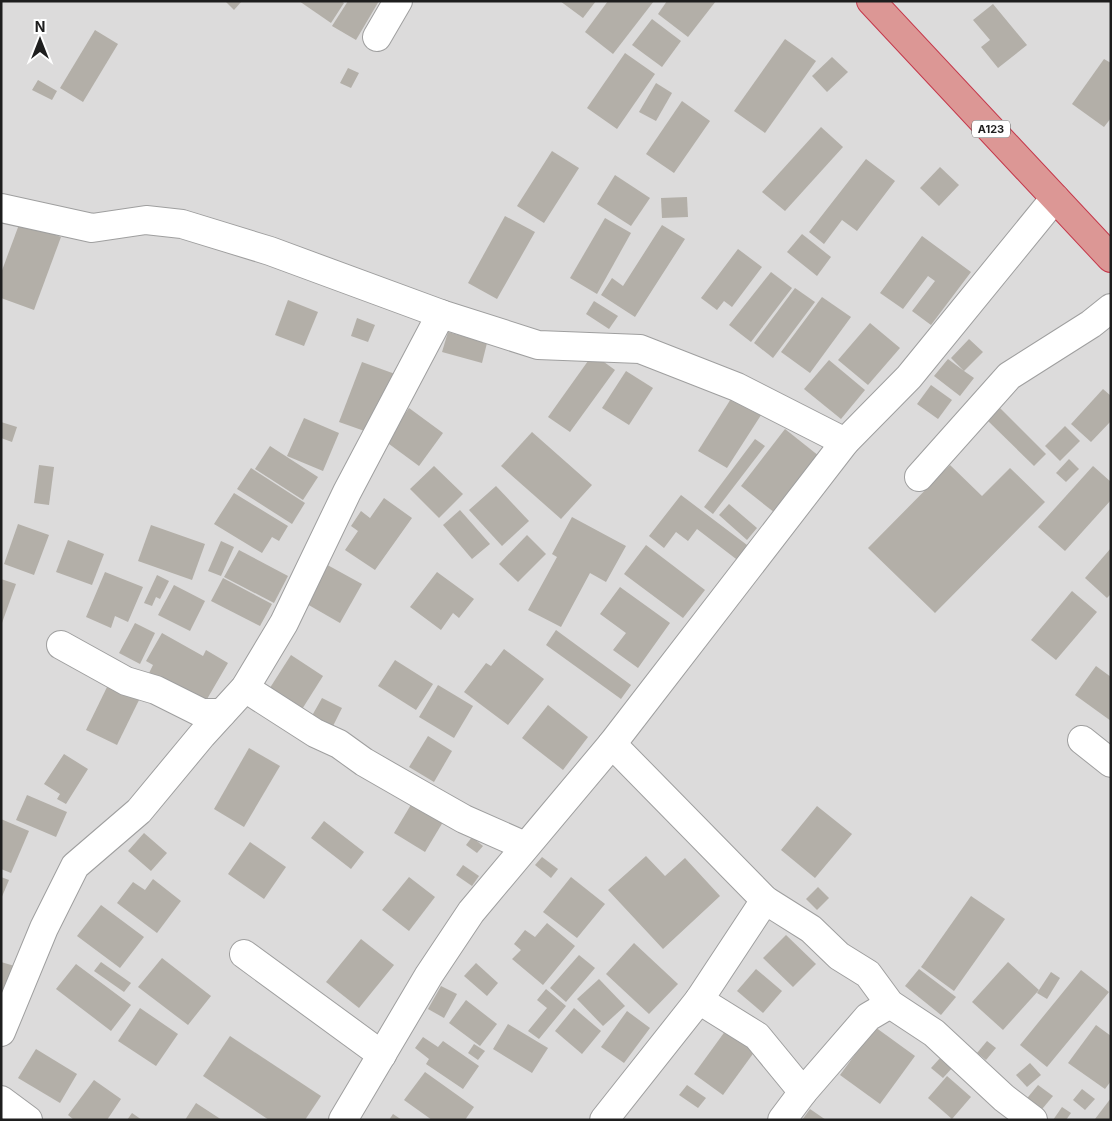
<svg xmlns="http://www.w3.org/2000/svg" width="1112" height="1121" font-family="Inter,sans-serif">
<rect width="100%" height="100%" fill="#eeede5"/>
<rect fill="#dcdbdb" x="1" y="1" width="1110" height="1119"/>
<g fill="#b3afa8">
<path d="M225,1h17l-8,9z"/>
<path d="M299,1h42l3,2 -13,20z"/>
<path d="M348,1h31l-23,39 -24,-14z"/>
<path d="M560,1h36l-13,17z"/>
<path d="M608,1h46l-41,53 -28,-22z"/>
<path d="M667,1h49l-28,36 -30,-23z"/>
<path d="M993,4l34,41 -29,23 -17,-21 9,-7 -17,-20z"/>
<path d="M652,19l29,22 -19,26 -30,-22z"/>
<path d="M95,30l23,14 -35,58 -23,-14z"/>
<path d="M785,39l31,22 -51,72 -31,-22z"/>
<path d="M625,53l30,21 -38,55 -30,-21z"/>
<path d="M832,57l16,15 -21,20 -15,-16z"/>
<path d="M1104,59l7,4v55l-7,9 -32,-23z"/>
<path d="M348,68l11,5 -8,15 -11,-5z"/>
<path d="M38,80l19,11 -5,9 -20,-10z"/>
<path d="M656,83l16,10 -16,28 -17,-9z"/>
<path d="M682,101l28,20 -36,52 -28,-19z"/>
<path d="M821,127l22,20 -58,64 -23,-19z"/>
<path d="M552,151l27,17 -35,55 -27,-17z"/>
<path d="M866,159l29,22 -38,50 -15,-11 -18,24 -15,-12z"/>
<path d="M940,167l19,18 -20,21 -19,-18z"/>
<path d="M615,175l35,23 -19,28 -34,-22z"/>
<path d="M687,197l1,20 -26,1 -1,-20z"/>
<path d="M505,216l30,16 -38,67 -29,-16z"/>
<path d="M605,218l26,15 -34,61 -27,-16z"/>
<path d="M20,222l41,15 -27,73 -33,-12v-25z"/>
<path d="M662,225l23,14 -50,78 -34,-22 11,-17 11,8z"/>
<path d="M802,234l29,23 -14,19 -30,-24z"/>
<path d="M922,236l49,36 -40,53 -19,-14 23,-30 -7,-5 -25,33 -23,-16z"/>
<path d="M738,249l24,18 -30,40 -8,-6 -7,9 -16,-12z"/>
<path d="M771,272l21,16 -41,54 -22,-17z"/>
<path d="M795,288l20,14 -42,56 -19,-15z"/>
<path d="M822,297l29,20 -41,56 -29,-21z"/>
<path d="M288,300l30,12 -14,34 -29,-11z"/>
<path d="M594,301l24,15 -9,13 -23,-15z"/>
<path d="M357,318l18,7 -7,17 -17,-6z"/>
<path d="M870,323l30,25 -32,37 -30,-25z"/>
<path d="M448,332l39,11 -5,20 -40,-11z"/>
<path d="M969,339l14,13 -19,19 10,7 -14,18 -26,-20 14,-17 16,12 -13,-13z"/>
<path d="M593,354l22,16 -45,62 -22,-15z"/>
<path d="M829,360l36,30 -24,29 -37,-30z"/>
<path d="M362,362l33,12 -22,60 -34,-12z"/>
<path d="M626,371l27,17 -24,37 -27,-17z"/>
<path d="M931,385l21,15 -14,19 -21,-15z"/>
<path d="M1103,389l8,7v25l-20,21 -20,-18z"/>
<path d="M734,394l29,18 -36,56 -29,-17z"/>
<path d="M999,407l47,47 -12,12 -48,-47z"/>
<path d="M409,408l34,25 -24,33 -34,-25z"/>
<path d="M304,418l35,15 -16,38 -36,-15z"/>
<path d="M1,422l16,5 -5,15 -11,-4z"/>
<path d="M1065,426l15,15 -20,20 -15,-15z"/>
<path d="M785,429l34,27 -44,57 -34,-27z"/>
<path d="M532,432l60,53 -31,34 -60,-53z"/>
<path d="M755,439l10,7 -52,68 -9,-7z"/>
<path d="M270,446l48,31 -15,23 -48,-31z"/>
<path d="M1069,459l10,10 -13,13 -10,-9z"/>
<path d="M39,465l15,2 -5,38 -15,-2z"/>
<path d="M950,465l32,31 28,-28 35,34 -110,111 -67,-65z"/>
<path d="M434,466l29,28 -24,24 -29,-29z"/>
<path d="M1093,466l18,16v18l-46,51 -27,-24z"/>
<path d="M251,468l54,35 -13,21 -55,-35z"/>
<path d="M496,486l33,35 -27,25 -33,-36z"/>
<path d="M234,493l54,33 -9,15 -7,-4 -10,16 -48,-29z"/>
<path d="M681,495l70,53 -11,14 -43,-33 -9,12 -12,-9 -12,16 -15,-12z"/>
<path d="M384,498l28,20 -37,52 -30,-20 13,-19 -7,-5 10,-15 9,7z"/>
<path d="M729,504l28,24 -10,12 -28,-25z"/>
<path d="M460,510l30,34 -18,15 -29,-34z"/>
<path d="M572,517l54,29 -20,36 -16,-9 -29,54 -33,-17 29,-53 -5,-3z"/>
<path d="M18,524l31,11 -15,40 -30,-11z"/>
<path d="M151,525l54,19 -13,36 -54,-19z"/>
<path d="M527,535l19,19 -28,28 -19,-18z"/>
<path d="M68,540l36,14 -12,31 -36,-13z"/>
<path d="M221,541l13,6 -13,29 -13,-5z"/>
<path d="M646,545l59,45 -22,28 -59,-44z"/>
<path d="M1111,548v46l-4,4 -22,-20z"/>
<path d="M239,550l49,26 -14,27 -50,-26z"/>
<path d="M322,562l40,22 -22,39 -40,-23z"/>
<path d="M105,572l38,15 -15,35 -13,-6 -4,12 -25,-11z"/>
<path d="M437,572l37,27 -15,19 -6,-5 -12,17 -31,-23z"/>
<path d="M157,575l12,6 -9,18 -4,-2 -4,9 -8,-3z"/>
<path d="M223,578l49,26 -12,22 -49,-25z"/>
<path d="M1,579l15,5 -14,39h-1z"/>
<path d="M174,585l31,16 -15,30 -32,-16z"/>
<path d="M620,587l50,36 -32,45 -25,-18 13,-17 -26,-19z"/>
<path d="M1072,591l25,21 -41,48 -25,-20z"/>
<path d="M135,623l20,10 -15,31 -21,-11z"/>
<path d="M556,630l75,55 -10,14 -75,-54z"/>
<path d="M162,633l41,23 3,-6 22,13 -25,43 -14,-7 3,-6 -6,-4 -6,10 -34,-20 7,-14 -7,-4z"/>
<path d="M504,649l40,30 -36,46 -44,-33 22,-29 5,3z"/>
<path d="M291,655l32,21 -24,38 -33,-20z"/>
<path d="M395,660l38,24 -17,26 -38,-24z"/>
<path d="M1096,666l15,11v44l-36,-26z"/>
<path d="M109,683l31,15 -23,47 -31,-15z"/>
<path d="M438,685l35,21 -19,32 -35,-21z"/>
<path d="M322,698l20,10 -12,24 -21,-11z"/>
<path d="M548,705l40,32 -25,33 -41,-32z"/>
<path d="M428,736l24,15 -18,31 -25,-15z"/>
<path d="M249,748l31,18 -36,61 -30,-18z"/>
<path d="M64,754l24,15 -22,35 -9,-5 3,-5 -16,-10z"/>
<path d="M27,795l40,17 -11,25 -40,-17z"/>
<path d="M412,803l31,19 -18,30 -31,-19z"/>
<path d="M817,806l35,28 -37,44 -34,-28z"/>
<path d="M1,819l28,12 -18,42 -10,-4z"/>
<path d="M324,821l40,31 -13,17 -40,-31z"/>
<path d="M144,833l23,20 -16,18 -23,-20z"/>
<path d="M472,837l11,9 -6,7 -11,-8z"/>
<path d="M250,842l36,25 -22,32 -36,-25z"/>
<path d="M646,856l19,20 20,-18 35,38 -57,53 -55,-59z"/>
<path d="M542,857l16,12 -7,9 -16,-13z"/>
<path d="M463,865l16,11 -7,10 -16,-11z"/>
<path d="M1,877l8,3 -8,19z"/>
<path d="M409,877l26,20 -26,34 -27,-21z"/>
<path d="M571,877l34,27 -28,34 -34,-26z"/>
<path d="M153,879l28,22 -24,32 -40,-30 16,-21 12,8z"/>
<path d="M818,887l11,11 -12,12 -11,-11z"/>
<path d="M971,896l34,23 -51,72 -33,-24z"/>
<path d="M101,905l43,32 -24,31 -43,-32z"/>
<path d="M547,923l28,23 -32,39 -31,-26 9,-9 -7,-6 11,-14 10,7z"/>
<path d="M786,935l30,29 -23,23 -30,-29z"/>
<path d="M361,939l33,26 -35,43 -33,-26z"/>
<path d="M634,943l44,41 -29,30 -43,-40z"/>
<path d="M579,955l16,13 -29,34 -16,-14z"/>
<path d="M162,958l49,38 -23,29 -50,-38z"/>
<path d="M1,962l17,5 -17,45z"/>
<path d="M101,962l30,21 -7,9 -30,-21z"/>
<path d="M1008,962l31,28 -36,40 -31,-28z"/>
<path d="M476,963l22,20 -11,13 -23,-20z"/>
<path d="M76,964l55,41 -20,26 -55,-42z"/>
<path d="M756,969l26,22 -19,22 -26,-22z"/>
<path d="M919,969l37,28 -15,18 -36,-29z"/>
<path d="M1081,970l28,22 -62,75 -27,-22z"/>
<path d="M1051,972l9,6 -13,21 -10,-6z"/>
<path d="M599,979l26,27 -22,20 -26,-27z"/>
<path d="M441,986l16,8 -13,24 -16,-9z"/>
<path d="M546,989l20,17 -27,33 -11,-8 19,-23 -10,-8z"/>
<path d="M466,1000l31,24 -17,22 -31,-23z"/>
<path d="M140,1008l38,26 -22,32 -38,-25z"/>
<path d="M574,1008l27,23 -19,23 -27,-23z"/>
<path d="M627,1011l23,17 -26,35 -23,-16z"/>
<path d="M508,1024l40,24 -16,25 -39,-24z"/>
<path d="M1096,1025l15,11v45l-6,8 -37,-26z"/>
<path d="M875,1027l40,29 -35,48 -40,-29z"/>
<path d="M726,1030l29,21 -32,44 -29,-21z"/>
<path d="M230,1036l91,60 -16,24h-36l-66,-44z"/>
<path d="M423,1037l15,10 5,-6 36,25 -16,23 -37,-25 3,-5 -14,-11z"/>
<path d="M987,1041l9,7 -10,12 -9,-7z"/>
<path d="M474,1044l11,7 -7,9 -10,-7z"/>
<path d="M36,1049l41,25 -17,29 -42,-25z"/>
<path d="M941,1057l12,10 -10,11 -12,-10z"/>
<path d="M1030,1063l11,12 -14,12 -11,-12z"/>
<path d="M425,1072l49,35 -9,13h-33l-28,-20z"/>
<path d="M947,1076l24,21 -19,22 -24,-21z"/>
<path d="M94,1080l27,19 -14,21h-33l-6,-5z"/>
<path d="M687,1085l19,13 -8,10 -19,-13z"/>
<path d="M1038,1085l15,11 -15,18 -14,-12z"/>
<path d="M1082,1089l13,10 -10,11 -12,-10z"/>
<path d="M1111,1098v22h-15l-1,-1z"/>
<path d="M196,1103l26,17h-37z"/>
<path d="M1062,1107l9,6 -5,7h-13z"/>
<path d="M810,1109l16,11h-24z"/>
<path d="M132,1113l10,7h-15z"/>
<path d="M393,1114l9,6h-13z"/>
</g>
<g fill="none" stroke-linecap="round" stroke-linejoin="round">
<g stroke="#9f9f9f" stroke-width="30">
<g id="minor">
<path d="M377,37l21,-36"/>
<path d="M1,208l91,20 54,-8 36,4 88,27 171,63 97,31 102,4 97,38 108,55"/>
<path d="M919,477l90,-101 82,-52 20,-16"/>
<path d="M61,645l65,36 30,9 46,23h20"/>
<path d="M245,688l70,45 24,11 25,18 54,31 46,26 61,27"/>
<path d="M1082,740l29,23"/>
<path d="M612,744l153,156 46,29 28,27 29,18 22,30 44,29 70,65 29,22"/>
<path d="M244,954l138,101"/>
<path d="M699,1000l58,36 46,56 65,-75 22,-13"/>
<path d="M1,1032l43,-104 31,-62 64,-55 63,-76 43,-47 39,-65 63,-131 94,-178"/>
<path d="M1,1100l27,20"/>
<path d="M343,1120l86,-145 42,-63 141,-168 233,-302 64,-65 146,-179"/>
<path d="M604,1120l95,-120 66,-100"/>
<path d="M782,1120l21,-28"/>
</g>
</g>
<g stroke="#c5384b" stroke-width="30">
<path id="highway" d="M871,1l240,257"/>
</g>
<use href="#minor" stroke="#fff" stroke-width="28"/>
<use href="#highway" stroke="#dc9795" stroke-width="28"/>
</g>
<g text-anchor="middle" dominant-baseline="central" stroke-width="4.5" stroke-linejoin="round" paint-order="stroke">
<rect fill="#fff" stroke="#626262" stroke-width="1" x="972" y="120.5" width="38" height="17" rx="4"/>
<g font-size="11" font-weight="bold" fill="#1e1e1e">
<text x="991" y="129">A123</text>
</g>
</g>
<rect width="1112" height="1121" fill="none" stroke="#1e1e1e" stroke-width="5"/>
<g transform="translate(40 40)" stroke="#ffffff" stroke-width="4" paint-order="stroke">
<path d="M0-4L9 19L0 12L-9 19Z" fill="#1e1e1e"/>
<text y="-8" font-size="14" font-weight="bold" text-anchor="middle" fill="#1e1e1e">N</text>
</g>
</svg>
